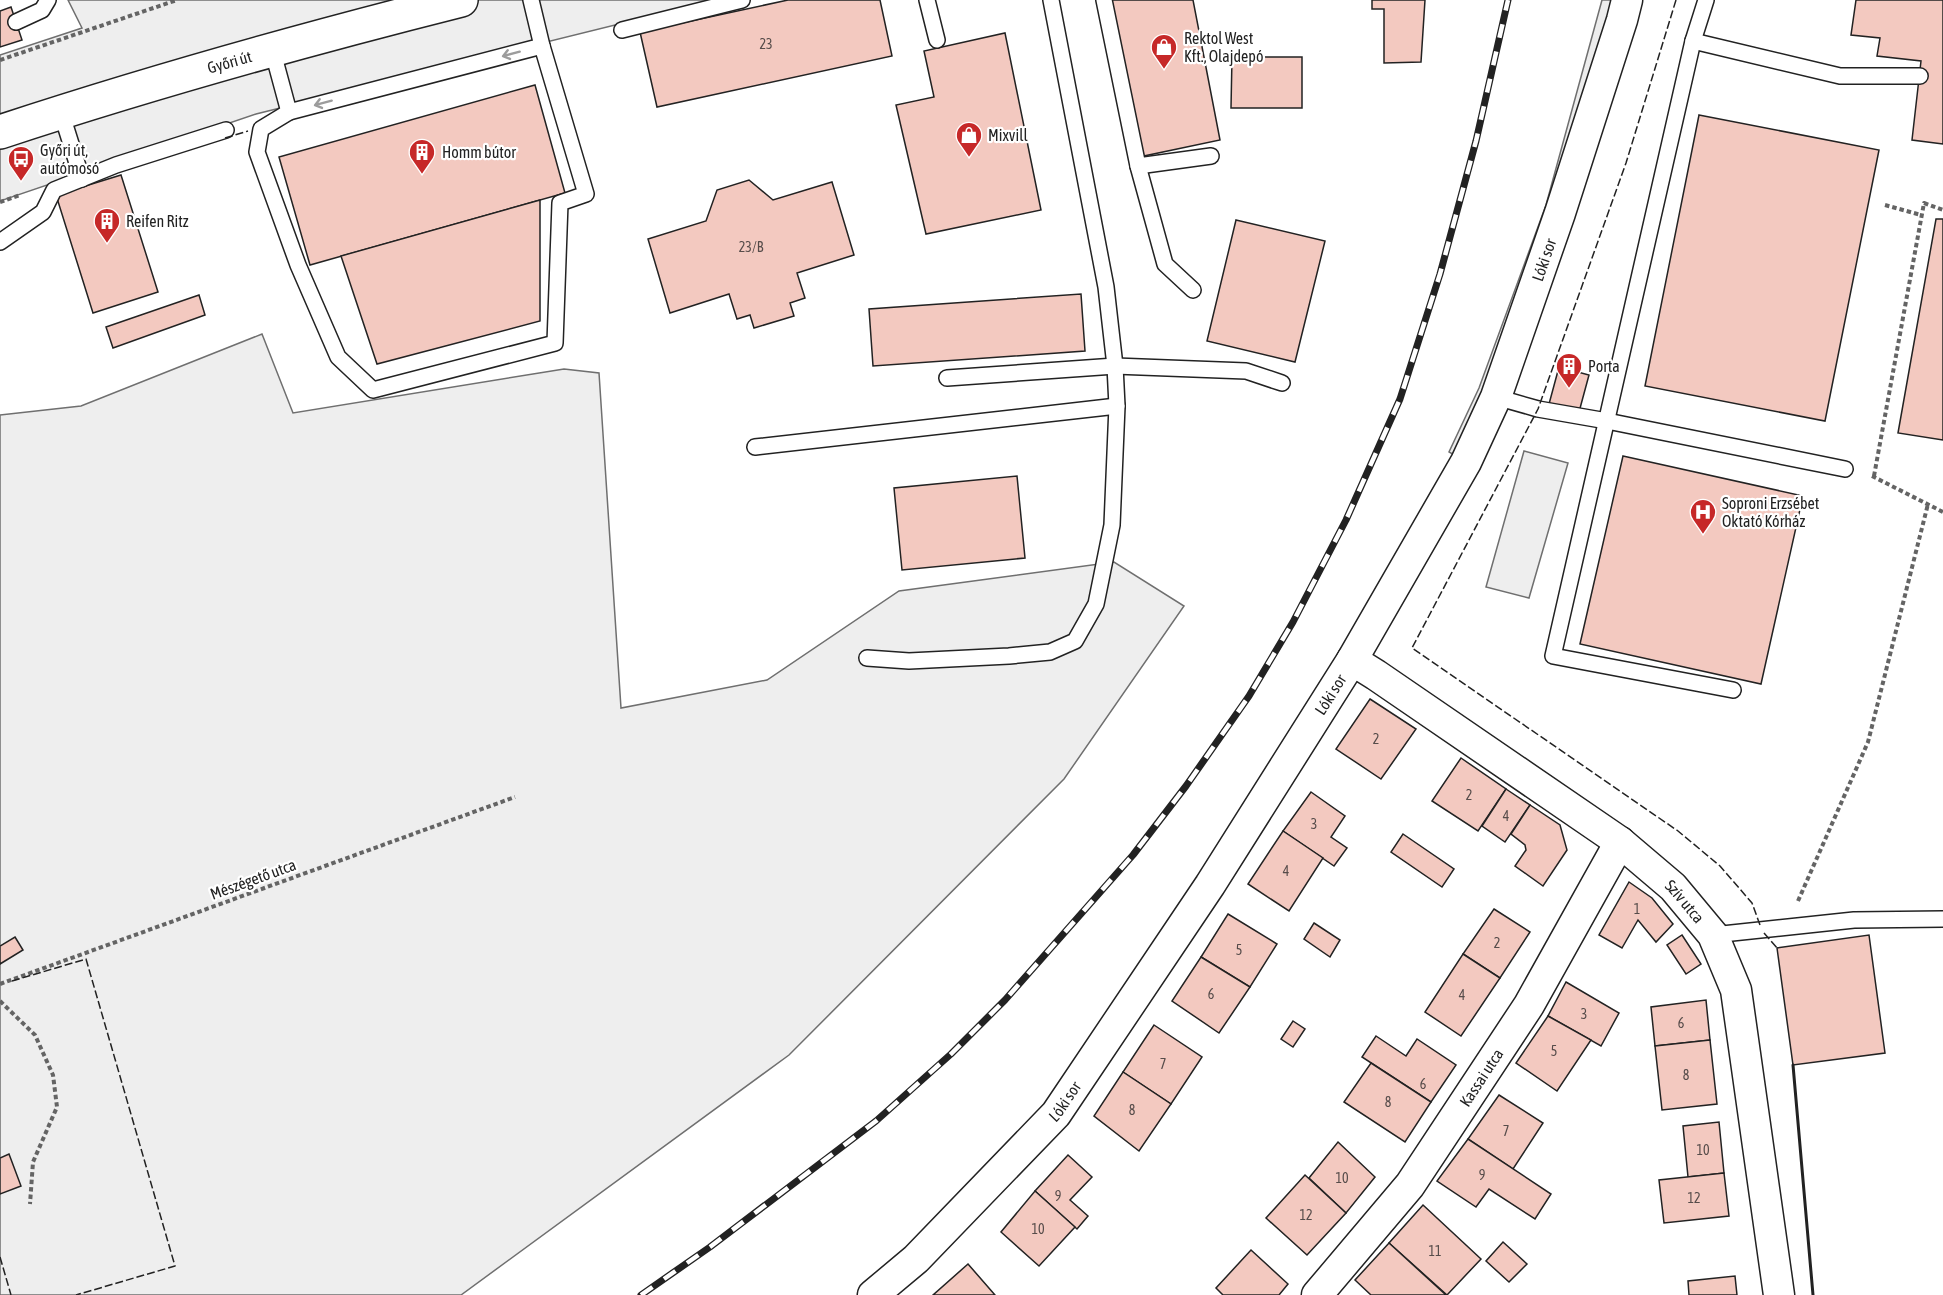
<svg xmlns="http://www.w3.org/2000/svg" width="1943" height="1295" font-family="'Asap Condensed',sans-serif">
<rect width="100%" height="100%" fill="#fff"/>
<g fill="#eee" stroke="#6f6f6f" stroke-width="1.5">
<path d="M68,0h648l-460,114 -256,87v-146l82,-27z"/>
<path d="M262,334l31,79 271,-44 35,4 22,335 146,-28 132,-89 215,-29 70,44 -120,173 -275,276 -328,240h-461v-880l81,-9z"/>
<path d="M1524,451l44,12 -39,135 -43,-11z"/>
</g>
<path fill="#ededed" stroke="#6f6f6f" stroke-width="1.5" d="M1602,0h25l-161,462 -17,-10 30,-64 67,-183z"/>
<g fill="#f3c9c0" stroke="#222" stroke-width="1.5">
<path d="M788,0h92l12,56 -235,51 -17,-75z"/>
<path d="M1108,0h85l27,140 -81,17z"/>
<path d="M1372,0h53l-4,62 -37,1v-54h-12z"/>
<path d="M1856,0h87v144l-31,-4 9,-79 -44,-5 3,-18 -29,-3z"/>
<path d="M11,7l11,33 -22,7v-36z"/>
<path d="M1005,33l36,177 -115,24 -30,-129 38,-8 -10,-46z"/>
<path d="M1232,57h70v51h-71z"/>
<path d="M535,85l30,108 -255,72 -31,-108z"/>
<path d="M1699,115l180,35 -54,271 -180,-35z"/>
<path d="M121,175l37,117 -65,21 -37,-118z"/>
<path d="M749,180l24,20 59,-18 22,73 -57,18 8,25 -15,5 4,13 -40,12 -4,-13 -13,4 -8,-25 -59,19 -22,-74 58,-18 11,-31z"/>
<path d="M540,200v121l-163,43 -36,-108z"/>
<path d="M1936,219h7v221l-45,-7z"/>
<path d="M1236,220l89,21 -30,121 -88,-21z"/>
<path d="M1081,294l4,57 -212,15 -4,-57z"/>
<path d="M199,295l6,20 -92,33 -7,-21z"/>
<path d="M1559,367l30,8 -10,37 -30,-8z"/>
<path d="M1623,456l180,40 -42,188 -181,-40z"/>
<path d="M1017,476l8,82 -123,12 -8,-82z"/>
<path d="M1370,699l46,30 -35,50 -45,-30z"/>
<path d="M1461,758l45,31 -28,42 -46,-30z"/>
<path d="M1506,789l24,16 -25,37 -23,-16z"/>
<path d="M1311,792l34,24 -14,21 16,11 -13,18 -51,-35z"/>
<path d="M1530,805l30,20 7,25 -24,36 -28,-20 11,-16 -1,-5 -14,-11z"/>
<path d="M1283,831l40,27 -34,53 -41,-27z"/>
<path d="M1403,834l51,35 -12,18 -51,-35z"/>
<path d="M1629,882l23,16 21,26 -17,18 -18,-22 -16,28 -23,-13z"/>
<path d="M1494,909l36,23 -30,46 -37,-24z"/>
<path d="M1228,914l49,30 -27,43 -49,-30z"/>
<path d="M1314,923l26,17 -10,17 -26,-18z"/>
<path d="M1682,935l19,29 -15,10 -19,-29z"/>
<path d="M1869,935l16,118 -92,12 -16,-117z"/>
<path d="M15,937l8,13 -23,14v-18z"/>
<path d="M1463,954l37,24 -39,58 -36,-24z"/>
<path d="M1201,957l49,30 -31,46 -47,-32z"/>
<path d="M1566,982l53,31 -18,33 -53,-30z"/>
<path d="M1706,1000l4,40 -55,6 -4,-39z"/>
<path d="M1548,1016l43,24 -34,51 -41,-28z"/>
<path d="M1293,1021l12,8 -12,18 -12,-8z"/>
<path d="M1154,1025l48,32 -31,47 -48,-32z"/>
<path d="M1376,1036l30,20 11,-17 39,26 -25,37 -69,-45z"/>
<path d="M1710,1040l7,64 -55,6 -7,-64z"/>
<path d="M1371,1063l60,39 -26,40 -61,-40z"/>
<path d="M1123,1072l48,32 -32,47 -45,-35z"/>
<path d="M1499,1095l44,28 -30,46 -45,-30z"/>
<path d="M1719,1122l5,51 -36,4 -5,-51z"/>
<path d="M1468,1139l83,55 -16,25 -46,-30 -13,18 -39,-26z"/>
<path d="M1338,1142l37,35 -29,36 -37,-35z"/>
<path d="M9,1154l12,32 -21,8v-36z"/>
<path d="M1068,1155l24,22 -22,23 18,16 -11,13 -42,-38z"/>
<path d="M1724,1173l5,43 -65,7 -5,-43z"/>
<path d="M1305,1175l41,38 -39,42 -41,-37z"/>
<path d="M1035,1191l40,36 -36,39 -38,-34z"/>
<path d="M1423,1205l58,54 -34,36 -58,-52z"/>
<path d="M1503,1242l24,22 -18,18 -23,-21z"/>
<path d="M1389,1243l57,52h-75l-16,-15z"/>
<path d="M1251,1250l37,34 -9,11h-56l-7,-7z"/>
<path d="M968,1264l27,31h-62z"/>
<path d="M1735,1276l2,19h-48l-1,-14z"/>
</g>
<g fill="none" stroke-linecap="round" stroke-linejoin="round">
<g stroke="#222" stroke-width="18">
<g id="lane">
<path d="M927,0l10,40"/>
<path d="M1104,0l34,166 27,98 28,26"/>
<path d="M1706,0l-13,41 -140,615 180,34"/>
<path d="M16,22l26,-12 6,-10"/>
<path d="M622,30l120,-30"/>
<path d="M1693,41l147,35h80"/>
<path d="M272,49l17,63 253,-66 -11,-46"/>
<path d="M61,112l21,67"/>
<path d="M289,112l-28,17 -4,23 41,113 40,92 35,33 182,-47 5,-140 26,-9 -44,-148"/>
<path d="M1138,166l73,-10"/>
<path d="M0,242l43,-30 11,-22 62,-25 110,-35"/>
<path d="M947,378l168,-12 131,5 36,12"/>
<path d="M1496,397l42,12 69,12 238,48"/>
<path d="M755,447l362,-41"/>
<path d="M867,658l42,3 100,-5 41,-4 25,-11 21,-37 16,-79 5,-119 -2,-40 -9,-79 -55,-287"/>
<path d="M1713,935l141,-15 89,-1"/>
</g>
</g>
<g stroke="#222" stroke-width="33">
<g id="street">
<path id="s1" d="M1352,660l24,15 244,167 53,45 40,48 23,55 43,305"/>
<path id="s2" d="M873,1295l43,-36 140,-145 154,-229 142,-225 114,-198 30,-65 64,-184 62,-193 5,-20"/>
<path id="s3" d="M1317,1295l93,-110 119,-180 91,-163"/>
</g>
</g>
<g stroke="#222" stroke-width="36">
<g id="secondary">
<path id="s4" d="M0,132c152,-50 306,-93 461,-132"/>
</g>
</g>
<g stroke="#646464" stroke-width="4" stroke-dasharray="4.5 3" stroke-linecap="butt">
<path d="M0,60l177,-60"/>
<path d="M0,202l20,-7"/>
<path d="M1885,205l36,10"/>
<path d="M1872,476l71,36"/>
<path d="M1874,476l50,-273 19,7"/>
<path d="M1798,901l70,-159 60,-238"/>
<path d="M0,984l515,-187"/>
<path d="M0,1001l35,34 18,40 4,32 -24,55 -3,42"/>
</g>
<use href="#lane" stroke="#fff" stroke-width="15"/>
<use href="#street" stroke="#fff" stroke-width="30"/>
<use href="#secondary" stroke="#fff" stroke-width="33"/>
<g stroke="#222" stroke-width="7">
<path id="rail" d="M641,1295l69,-48 166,-126 75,-67 54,-54 128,-145 53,-69 63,-90 44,-74 53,-102 54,-121 40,-125 36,-133 32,-141"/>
</g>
<use href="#rail" stroke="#fff" stroke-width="4.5" stroke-dasharray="14" stroke-linecap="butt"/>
<g stroke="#222" stroke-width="1.5" stroke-dasharray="8 3" stroke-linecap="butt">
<path d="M1676,0l-50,163 -88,246 -126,239 266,183 42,35 32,37 8,22"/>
<path d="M225,138l23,-7"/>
<path d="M1764,933l13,15"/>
<path d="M12,981l74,-22 89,307 -99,29"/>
<path d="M0,1257l11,38"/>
</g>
<path stroke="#222" stroke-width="3" d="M1793,1065l20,230"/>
</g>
<defs><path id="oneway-shaft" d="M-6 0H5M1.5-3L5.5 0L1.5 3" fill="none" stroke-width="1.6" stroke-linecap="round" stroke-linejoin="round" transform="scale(1.5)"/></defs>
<g stroke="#9c9c9c">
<use href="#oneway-shaft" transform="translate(511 54) rotate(165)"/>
<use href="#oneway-shaft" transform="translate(323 103) rotate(165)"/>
</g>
<defs>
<g id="shop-pin" transform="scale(1.35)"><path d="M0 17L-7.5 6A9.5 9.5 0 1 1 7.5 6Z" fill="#c62828" stroke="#fff"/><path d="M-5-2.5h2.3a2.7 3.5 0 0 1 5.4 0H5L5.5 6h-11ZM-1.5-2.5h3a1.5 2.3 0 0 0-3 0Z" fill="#fff"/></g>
<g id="building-pin" transform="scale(1.35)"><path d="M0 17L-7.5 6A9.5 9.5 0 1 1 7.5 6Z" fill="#c62828" stroke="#fff"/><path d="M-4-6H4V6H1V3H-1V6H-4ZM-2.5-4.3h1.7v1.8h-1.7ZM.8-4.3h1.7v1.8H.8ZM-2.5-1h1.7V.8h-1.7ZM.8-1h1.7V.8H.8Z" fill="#fff"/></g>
<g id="bus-pin" transform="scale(1.35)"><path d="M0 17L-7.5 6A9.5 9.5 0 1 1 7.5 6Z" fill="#c62828" stroke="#fff"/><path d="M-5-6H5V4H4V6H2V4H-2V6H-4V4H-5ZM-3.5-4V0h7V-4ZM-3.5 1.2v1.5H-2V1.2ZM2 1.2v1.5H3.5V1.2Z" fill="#fff"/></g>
<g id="hospital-pin" transform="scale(1.35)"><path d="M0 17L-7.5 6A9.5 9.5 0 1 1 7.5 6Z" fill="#c62828" stroke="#fff"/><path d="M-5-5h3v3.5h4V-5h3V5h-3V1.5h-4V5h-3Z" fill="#fff"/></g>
</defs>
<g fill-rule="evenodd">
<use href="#shop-pin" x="1164" y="47"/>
<use href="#shop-pin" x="969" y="135"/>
<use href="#building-pin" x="422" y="152"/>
<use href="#bus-pin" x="21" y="159"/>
<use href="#building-pin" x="107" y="221"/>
<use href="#building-pin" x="1569" y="366"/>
<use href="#hospital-pin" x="1703" y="512"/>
</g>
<g text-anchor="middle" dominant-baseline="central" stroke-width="4.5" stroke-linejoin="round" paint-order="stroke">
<g font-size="14" fill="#564c4a">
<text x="766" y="44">23</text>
<text x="751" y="247">23/B</text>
<text x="1376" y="739">2</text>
<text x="1469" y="795">2</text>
<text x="1506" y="816">4</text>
<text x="1314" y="824">3</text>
<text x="1286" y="871">4</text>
<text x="1637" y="909">1</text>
<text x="1497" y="943">2</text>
<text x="1239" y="950">5</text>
<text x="1211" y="994">6</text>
<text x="1462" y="995">4</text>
<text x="1584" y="1014">3</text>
<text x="1681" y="1023">6</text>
<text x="1554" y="1051">5</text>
<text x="1163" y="1064">7</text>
<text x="1686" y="1075">8</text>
<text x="1423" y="1084">6</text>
<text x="1388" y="1102">8</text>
<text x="1132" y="1110">8</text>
<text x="1506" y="1131">7</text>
<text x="1703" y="1150">10</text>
<text x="1482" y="1175">9</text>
<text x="1342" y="1178">10</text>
<text x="1058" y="1196">9</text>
<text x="1694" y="1198">12</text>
<text x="1306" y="1215">12</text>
<text x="1038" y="1229">10</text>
<text x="1435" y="1251">11</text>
</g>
<g font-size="16" fill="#222" stroke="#fff" text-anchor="start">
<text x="1184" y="38">Rektol West<tspan x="1184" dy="18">Kft., Olajdepó</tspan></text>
<text x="988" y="135">Mixvill</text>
<text x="40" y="150">Győri út,<tspan x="40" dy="18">autómosó</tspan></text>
<text x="442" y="152">Homm bútor</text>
<text x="126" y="221">Reifen Ritz</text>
<text x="1588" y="366">Porta</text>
<text x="1722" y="503">Soproni Erzsébet<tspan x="1722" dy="18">Oktató Kórház</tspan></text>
</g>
<g font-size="16" fill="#222" stroke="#fff">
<text stroke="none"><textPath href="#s4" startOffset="240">Győri út</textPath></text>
<text stroke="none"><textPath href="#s2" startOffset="1245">Lóki sor</textPath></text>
<text stroke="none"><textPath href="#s2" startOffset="759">Lóki sor</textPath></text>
<text transform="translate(253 879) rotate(-20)">Mészégető utca</text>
<text stroke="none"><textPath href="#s1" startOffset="412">Szív utca</textPath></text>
<text stroke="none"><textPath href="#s3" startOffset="273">Kassai utca</textPath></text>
<text stroke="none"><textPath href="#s2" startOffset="273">Lóki sor</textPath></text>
</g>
</g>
</svg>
